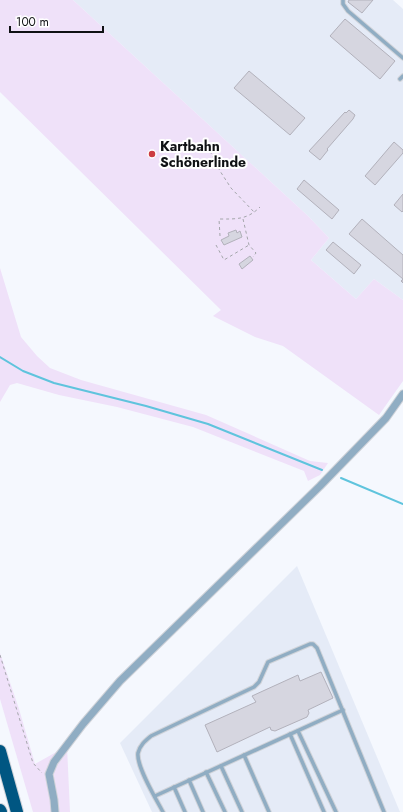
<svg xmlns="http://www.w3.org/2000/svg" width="403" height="812" font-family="Jost,sans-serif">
<rect width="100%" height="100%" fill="#f5f8fe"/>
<g fill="#e5ebf7">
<path d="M73,0h320l10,9v291l-29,-21 -18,20 -45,-39 18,-22 -21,-22z"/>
<path d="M297,566l103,246h-248l-32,-69z"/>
</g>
<g fill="#efe1f9">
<path d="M0,0h73l235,216 21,22 -18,22 45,39 18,-20 29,21v81l-24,34 -96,-69 -28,-9 -42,-21 8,-6 -221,-218z"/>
<path d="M0,268l21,69 16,19 13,12 31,12 125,35 104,46 18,2 -8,12 -12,6 -4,-10 -111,-44 -76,-20 -58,-12 -42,-12 -7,2 -10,17z"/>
<path d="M0,653l19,56 16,55 32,-18 3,66h-37l-33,-113z"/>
</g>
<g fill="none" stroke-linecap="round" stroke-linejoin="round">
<g stroke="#5fc4dd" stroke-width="2">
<path d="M0,357l23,14 31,12 92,23 62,18 114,46"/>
<path d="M341,478l62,26"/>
</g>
</g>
<g fill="#d6d6e0" stroke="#b2b1bb">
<path d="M349,0h24l-11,13 -14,-11z"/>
<path d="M345,19l50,42 -15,18 -50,-43z"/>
<path d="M249,71l56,47 -15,17 -56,-47z"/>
<path d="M349,110l6,5 -2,4 -26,30 1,1 -8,10 -11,-9 36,-39 1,1z"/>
<path d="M394,142l9,8v3l-28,32 -10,-9z"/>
<path d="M304,180l35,30 -7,9 -35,-30z"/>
<path d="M403,194v17l-1,1 -8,-7z"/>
<path d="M362,219l41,36v28l-2,-2 2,-2 -54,-45z"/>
<path d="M236,230l1,3 3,-2 2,6 -18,8 -3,-5 8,-4 -1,-3z"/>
<path d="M333,242l28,23 -7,9 -28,-24z"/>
<path d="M250,256l3,4 -11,9 -3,-5z"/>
<path d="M321,672l12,26 -25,12 1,3 -2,4 -32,14 -4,-1 -1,-3 -53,25 -12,-27 51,-23 -4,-6 46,-21 2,6z"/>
</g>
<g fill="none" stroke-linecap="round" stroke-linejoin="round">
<g stroke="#d0d3d9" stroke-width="5.5">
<g id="service">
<path d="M343,0v4l5,7 55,47"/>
<path d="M400,79l3,-3"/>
<path d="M298,731l38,81"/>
<path d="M290,734l34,78"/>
<path d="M244,755l25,57"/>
<path d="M221,766l21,46"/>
<path d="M206,772l19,40"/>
<path d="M189,780l14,32"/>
<path d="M174,787l11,25"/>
<path d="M155,796l188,-86"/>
<path d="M163,812c-7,-13 -27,-46 -25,-59 2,-8 7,-12 13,-17l103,-49 5,-5 9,-20 42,-18h3l4,4 67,164"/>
</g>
</g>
<g stroke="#d0d3d9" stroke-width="9">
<path id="minor" d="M55,812l-1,-12 -5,-26 5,-12 29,-38 37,-43 200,-195 66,-68 17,-24"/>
</g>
<g stroke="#d0d3d9" stroke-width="14">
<g id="motorway">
<path d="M0,751l17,61"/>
<path d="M0,810l1,2"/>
</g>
</g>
<g stroke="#a4a6ab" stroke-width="1" stroke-dasharray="3 3" stroke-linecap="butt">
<path d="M210,151l10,20 11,17 24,25"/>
<path d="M243,219l6,26 7,8 -3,4"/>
<path d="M220,236l-1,-17c17,0 28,1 41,-12"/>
<path d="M216,245l8,15 25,-15"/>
<path d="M0,655l33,108 9,10"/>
</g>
<use href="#service" stroke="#90adc3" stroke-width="3.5"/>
<use href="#minor" stroke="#90adc3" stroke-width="7"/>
<use href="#motorway" stroke="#005682" stroke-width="12"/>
</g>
<circle fill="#cc3c41" stroke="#fff" stroke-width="1.5" cx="152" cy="154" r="4"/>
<g text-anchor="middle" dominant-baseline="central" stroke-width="4" stroke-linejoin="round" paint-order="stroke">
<g font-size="14" font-weight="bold" fill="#0f1114" stroke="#fff" text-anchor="start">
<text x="160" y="146">Kartbahn<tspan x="160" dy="16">Schönerlinde</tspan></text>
</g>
</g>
<path d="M10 26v6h93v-6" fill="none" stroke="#0f1114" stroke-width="2"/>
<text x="16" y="26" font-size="12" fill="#0f1114" stroke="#ffffff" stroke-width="3" paint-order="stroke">100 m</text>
</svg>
